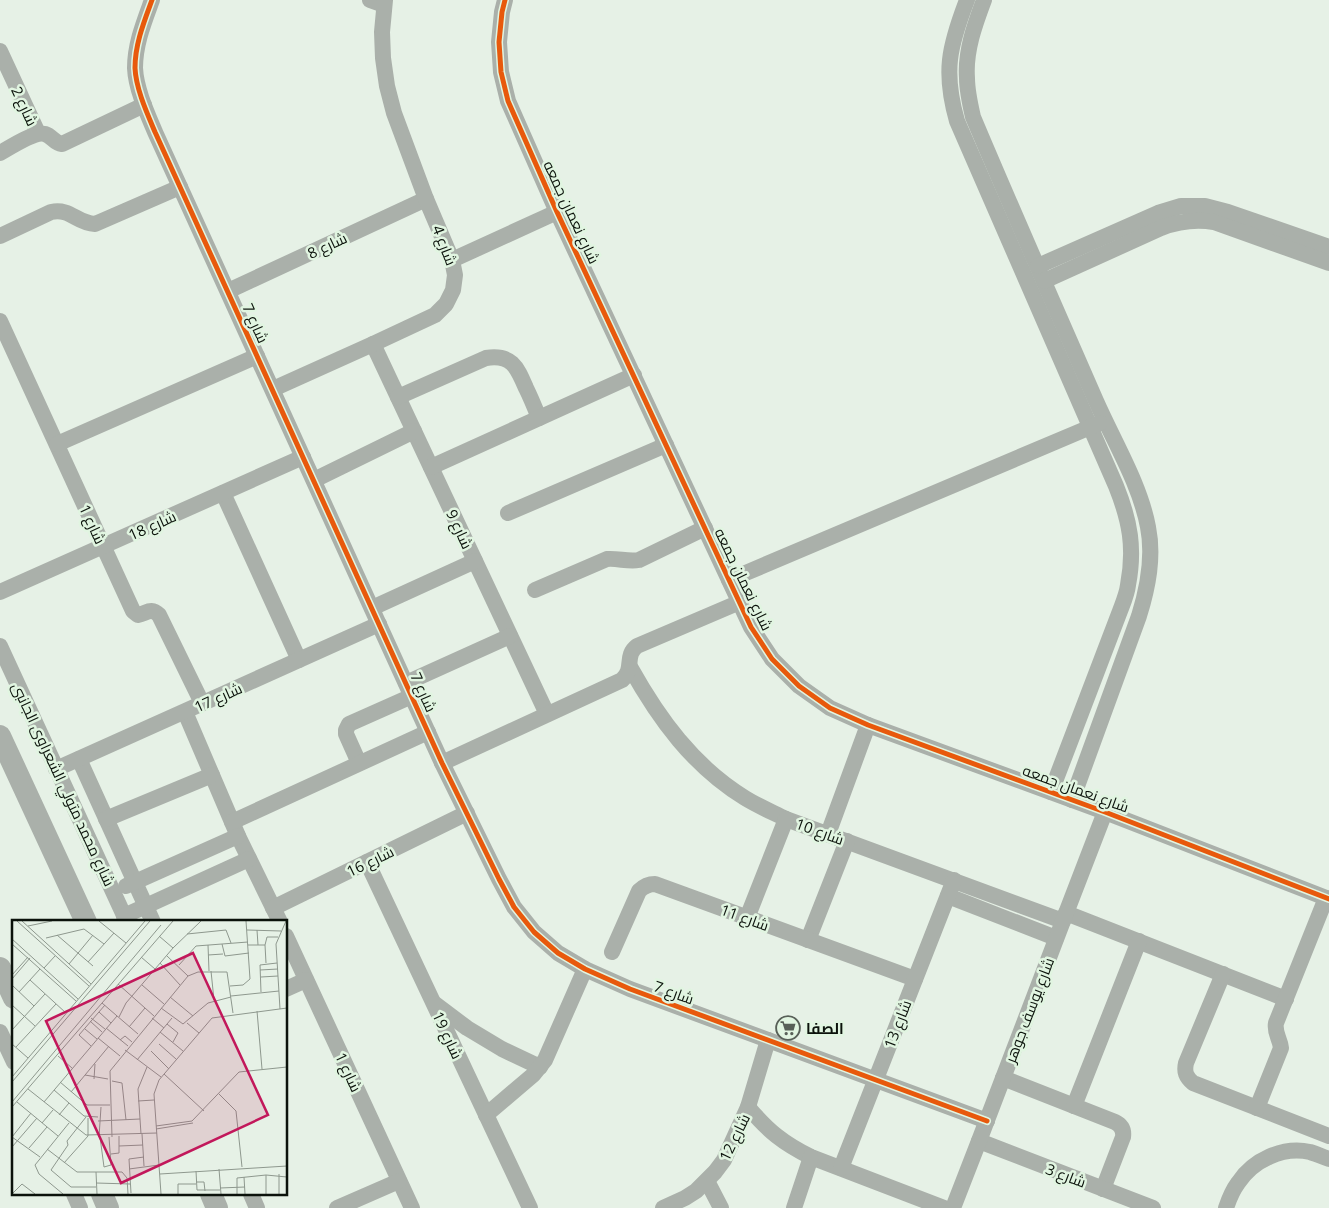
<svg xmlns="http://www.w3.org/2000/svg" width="1329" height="1208" font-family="'Open Sans',Cairo,sans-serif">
<rect width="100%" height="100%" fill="#e6f1e6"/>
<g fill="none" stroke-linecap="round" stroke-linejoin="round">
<g stroke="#aab0aa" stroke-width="16">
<path d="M152,0c-8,22 -17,44 -17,68 1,21 12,45 20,64l287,631 57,116 15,28 20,25 24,21 27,16 45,20 357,132"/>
<path d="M370,0l14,5"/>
<path d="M505,0l-3,12 -3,30 2,30 7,29 49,111 194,415 21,32 27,27 31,22 38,17 237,87 224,87"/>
<path d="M967,0c-18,47 -24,72 -10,121l159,365c14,35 19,62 12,99 -1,9 -5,18 -8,26l-69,181"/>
<path d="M984,0c-9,24 -19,51 -17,78 0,13 3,26 6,39 40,95 82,190 123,284 18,41 44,83 52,126 6,30 0,60 -9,89l-67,184"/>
<path d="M0,51l38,82"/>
<path d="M0,153c9,-5 35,-22 45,-19 7,2 9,9 17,10l82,-39"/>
<path d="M0,236l51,-24c20,-4 25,11 44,12l85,-37"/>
<path d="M452,260l105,-48"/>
<path d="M1038,266l120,-53 23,-7h24l23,6 101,35"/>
<path d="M1044,281l117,-53c18,-7 34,-9 53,-6l115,41"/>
<path d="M228,291l198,-92"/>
<path d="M0,321l133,290 5,4c9,-2 13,-8 21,0l43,88"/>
<path d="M373,344l174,370"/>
<path d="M273,389l100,-45 62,-29 11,-11 7,-14 2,-15 -3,-15 -26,-61 -32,-86 -7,-27 -4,-28 -1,-26 3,-32"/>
<path d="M398,397l88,-39c26,-4 31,9 40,30 5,10 9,20 13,30"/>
<path d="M57,444l200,-88"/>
<path d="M431,467l203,-92"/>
<path d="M314,480l100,-49"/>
<path d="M223,493l76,167"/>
<path d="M508,513l158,-68"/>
<path d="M729,580l371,-157"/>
<path d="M535,590l72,-31c11,-1 21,3 32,1l66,-32"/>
<path d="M0,592l303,-135"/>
<path d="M372,608l103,-47"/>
<path d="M0,646l127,276"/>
<path d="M630,667c29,52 63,99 115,131 13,8 27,14 41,21l277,102"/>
<path d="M406,683l104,-47"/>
<path d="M185,712l53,124 42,86"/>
<path d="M79,759l74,163"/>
<path d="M359,763l-13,-29v-4l3,-6 63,-28"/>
<path d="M442,763l180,-83c13,-12 2,-24 15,-34l103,-44"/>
<path d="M56,769l323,-145"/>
<path d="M106,819l106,-44"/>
<path d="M232,822l196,-90"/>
<path d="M828,834l40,-109"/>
<path d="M367,862l163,346"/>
<path d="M126,886l112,-50"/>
<path d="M948,896l108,42"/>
<path d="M273,908l194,-95"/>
<path d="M1066,913l220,86"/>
<path d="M124,916l125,-57"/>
<path d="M747,918l39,-99"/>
<path d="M286,936l126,272"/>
<path d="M808,940l39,-99"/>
<path d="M612,952l27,-61c5,-5 9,-7 16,-7l260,95"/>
<path d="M1223,974l-37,89c-2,9 0,14 7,20l136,53"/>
<path d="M286,989l20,-9"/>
<path d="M435,1004l32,24 35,21 38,18"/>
<path d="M0,1032l14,30"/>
<path d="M1003,1078l112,44c6,3 9,8 8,15l-20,52"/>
<path d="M1074,1106l65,-165"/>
<path d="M748,1107c20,24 35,36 63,50l133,51"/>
<path d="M1257,1108l24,-60c-1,-10 -7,-15 -5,-25l50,-125"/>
<path d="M486,1115l47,-40 12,-15 40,-91"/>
<path d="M979,1141l174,67"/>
<path d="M841,1168l113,-288"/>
<path d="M707,1181l14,27"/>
<path d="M74,1194l6,14"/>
<path d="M251,1194l6,14"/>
<path d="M337,1208l62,-27"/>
<path d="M663,1208l22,-10 11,-7 19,-19 9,-12 24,-53 20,-67"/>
<path d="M794,1208l17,-51"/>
<path d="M953,1208l26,-67 84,-220 42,-109"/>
<path d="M1226,1208c3,-9 6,-17 12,-25 15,-23 45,-37 72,-31 7,2 13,5 19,7"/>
</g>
<g stroke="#aab0aa" stroke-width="22">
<path d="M0,736l86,186"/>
<path d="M0,968l14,30"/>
<path d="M102,1194l6,14"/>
<path d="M211,1194l6,14"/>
</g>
<g stroke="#e1f5e1" stroke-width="8">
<g id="cycleway">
<path d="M152,0c-8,22 -17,44 -17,68 1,21 12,45 20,64l287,631 57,116 15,28 20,25 24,21 27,16 45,20 357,132"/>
<path d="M505,0l-3,12 -3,30 2,30 7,29 49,111 194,415 21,32 27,27 31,22 38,17 237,87 224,87"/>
</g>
</g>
<use href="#cycleway" stroke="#e8590c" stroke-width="5"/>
</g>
<defs>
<g id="supermarket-ring" transform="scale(1.25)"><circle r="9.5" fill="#e1f5e1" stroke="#586058" stroke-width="1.5"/><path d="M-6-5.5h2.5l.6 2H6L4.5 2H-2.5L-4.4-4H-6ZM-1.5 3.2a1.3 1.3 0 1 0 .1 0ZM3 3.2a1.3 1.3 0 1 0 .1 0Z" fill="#586058"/></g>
</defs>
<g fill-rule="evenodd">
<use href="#supermarket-ring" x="788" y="1028"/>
</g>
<g text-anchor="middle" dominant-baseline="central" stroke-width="5" stroke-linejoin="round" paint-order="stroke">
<g font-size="15" fill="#0b120b" stroke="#e1f5e1">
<text transform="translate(25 106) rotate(65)">شارع 2</text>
<text transform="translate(572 212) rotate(65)">شارع نعمان جمعه</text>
<text transform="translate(327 245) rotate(-25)">شارع 8</text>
<text transform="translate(445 245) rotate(69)">شارع 4</text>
<text transform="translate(256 323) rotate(66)">شارع 7</text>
<text transform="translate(93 524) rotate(65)">شارع 1</text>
<text transform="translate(152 525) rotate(-24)">شارع 18</text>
<text transform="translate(460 529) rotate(65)">شارع 9</text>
<text transform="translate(744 579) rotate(64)">شارع نعمان جمعه</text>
<text transform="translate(424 692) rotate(66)">شارع 7</text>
<text transform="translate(218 697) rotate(-24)">شارع 17</text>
<text transform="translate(64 784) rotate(65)">شارع محمد متولي الشعراوى الجانبى</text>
<text transform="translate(1076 788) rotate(20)">شارع نعمان جمعه</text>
<text transform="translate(820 831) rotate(20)">شارع 10</text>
<text transform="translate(370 861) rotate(-26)">شارع 16</text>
<text transform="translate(745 917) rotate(20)">شارع 11</text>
<text transform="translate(674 992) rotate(20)">شارع 7</text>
<text transform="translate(1029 1010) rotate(-69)">شارع يوسف جوهر</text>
<text transform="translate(897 1024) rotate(-69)">شارع 13</text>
<text transform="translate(448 1035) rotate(65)">شارع 19</text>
<text transform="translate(349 1072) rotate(65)">شارع 1</text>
<text transform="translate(734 1137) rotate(-64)">شارع 12</text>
<text transform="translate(1066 1175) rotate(21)">شارع 3</text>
</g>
<g font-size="15" font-weight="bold" fill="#0b120b" stroke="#e1f5e1" text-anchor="start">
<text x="806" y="1028">الصفا</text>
</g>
</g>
<g transform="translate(12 920)">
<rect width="275" height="275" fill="#e6f1e6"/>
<path fill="none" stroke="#8e988e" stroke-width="1" d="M5,1l72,65M10,1l69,63M87,1l27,22M16,6l24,-5M235,10l34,1M245,10l1,15M175,14l39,-4 5,13M45,15l36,31M147,16l14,12M34,18l38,-9 20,15M0,19l66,60M0,24l64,57M210,24l3,12 24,-3M196,25l1,26M236,25h17l2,-8h11M253,25l1,18M196,35l15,-1M155,36l21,20M129,37l14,12M76,42l26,-29M148,43l20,22M57,44l24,-29M167,45l17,-19 52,-4M32,48l11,-12M248,50l18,-1M199,51l3,29M0,55l16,-18M249,57l17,-1M0,59l18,-21M18,60l36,33M106,64l36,32M0,65l22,21M130,65l22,19M218,66l13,-1 7,-6 -4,-58M7,72l21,-23M249,72l-1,-27 17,-2M219,76l48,-5M158,77l23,19M90,83l36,31M0,85l23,21M149,88l22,16 25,-21 23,-6M268,89l-4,-65 10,-23M245,91l5,58M87,92l12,11M107,97l7,-14 47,-55 28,-27M79,98l14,11M140,98l12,10M78,101l12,11M175,103l12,10M155,104l11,9 -5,9M117,107l16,-19M94,108l22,18M73,109l12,10M0,110l33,-36M148,112l23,19M67,115l26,-30M67,115l12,11M86,118l22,18M108,120l5,-4 7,6M0,124l16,14M147,124l17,15M4,127l40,-43M113,130l36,27M139,131l18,18M46,136l14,12M125,140l35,-42M152,154l40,37M73,155l23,4M0,157l133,-156M82,159l1,-15M100,161l10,2 4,37M0,162l138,-161M48,162l27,23h23M16,169l58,46 71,-2M42,170l30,26 14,1M59,172l38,-46M207,174l17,17 6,56M126,181l16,-1M0,182l149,-177M5,182l41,34M32,182l73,-86M0,187l161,-186M47,195l10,-12M74,197l-19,24 1,4 -17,25 20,17h25M86,201l42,-2M30,203l11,-13M144,206l36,-5 47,-49 48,-5M144,209l37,-6M129,214l-3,-45 9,-22M130,214l2,32M0,217l28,20M0,217l19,-24M87,217l2,-30M88,217l4,30 7,-2 -2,-28M100,217l-2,-66 78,-95 10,-4h29l6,41M107,226l24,-1M0,227l25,-29M17,228l18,-21M35,229l30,23h45l5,6 1,16M99,234l8,-1v-17M52,243l24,-27v-18M117,249l30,-4M207,249l2,25M184,251l1,19h23M84,252l1,22M148,254l127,-8M232,257l1,17M184,262h8l1,9M84,263l34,1M208,268l25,-1M119,273l-2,-34 15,-2M0,274l10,-10 13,10M51,274l-24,-20 -4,-9 34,-42M149,274l-7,-100 5,-14 53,-62 75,-10M166,274v-10h18M225,274v-16l29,-3M254,274v-19l21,2M267,274v-20"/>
<path fill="#c2185b" fill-opacity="0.15" stroke="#c2185b" stroke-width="2.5" d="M181,33l75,162 -147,68 -75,-162z"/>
<rect width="275" height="275" fill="none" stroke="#0b120b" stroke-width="2.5"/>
</g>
</svg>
